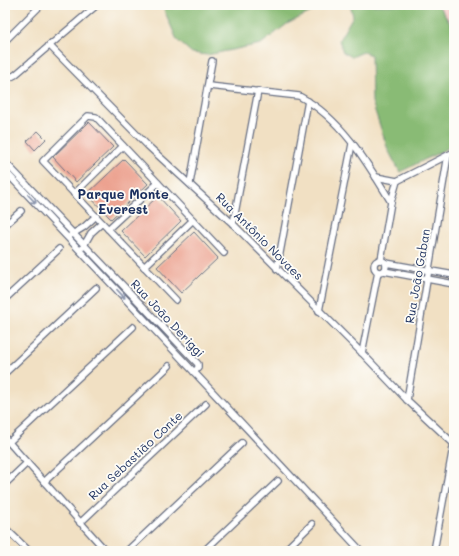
<svg xmlns="http://www.w3.org/2000/svg" width="459" height="556" font-family="Mali,sans-serif">
<rect width="100%" height="100%" fill="#fdfcf7"/>
<filter id="ink" filterUnits="userSpaceOnUse"><feTurbulence type="fractalNoise" baseFrequency=".025" numOctaves="2"/><feDisplacementMap in="SourceGraphic" scale="8" xChannelSelector="R" yChannelSelector="G"/><feConvolveMatrix kernelMatrix="1 2 1 2 8 2 1 2 1" color-interpolation-filters="sRGB"/></filter>
<filter id="wash" filterUnits="userSpaceOnUse"><feTurbulence type="fractalNoise" baseFrequency=".012" numOctaves="4" result="noise"/><feDisplacementMap in="SourceGraphic" scale="16" xChannelSelector="R" yChannelSelector="G"/><feGaussianBlur stdDeviation="0.9" result="paint"/><feColorMatrix in="noise" values="0 0 0 0 0 0 0 0 0 0 0 0 0 0 0 0 0 1.4 0 .05"/><feComposite in="paint" operator="in"/></filter>
<g filter="url(#wash)">
<rect width="100%" height="100%" fill="#f1e0c3"/>
<path fill="#f7d0cd" d="M438,5h16v24z"/>
<g fill="#89bb75" stroke="#52756a">
<path d="M162,5h163l-38,19 -26,20 -54,11 -15,-2 -15,-13z"/>
<path d="M350,5h88l16,24v116l-54,27 -12,-22 -16,-48 -1,-47 -8,-3 -11,5 -9,-5 -4,-12 14,-24z"/>
</g>
<g id="blocks">
<g fill="#eca290">
<path d="M89,122l24,25 -37,35 -23,-25z"/>
<path d="M38,131l8,8 -11,11 -8,-9z"/>
<path d="M124,159l24,25 -37,35 -24,-25z"/>
<path d="M158,196l23,25 -36,35 -24,-25z"/>
<path d="M194,232l24,26 -37,35 -24,-26z"/>
</g>
</g>
</g>
<g filter="url(#ink)">
<use href="#blocks" fill-opacity="0" stroke="#666d81" stroke-width="1"/>
<g fill="none" stroke-linecap="round" stroke-linejoin="round">
<g stroke="#666d81" stroke-width="8">
<g id="street">
<path d="M5,41l36,-36"/>
<path d="M49,45l99,101 85,78 129,129 45,47 47,44"/>
<path d="M5,80l10,-5 82,-70"/>
<path d="M209,86l90,10c42,22 68,66 92,106"/>
<path d="M5,162l193,202v4l-4,4 -189,-201"/>
<path d="M376,177l21,4 57,-29"/>
<path d="M190,183l22,-122"/>
<path d="M74,194l49,-48"/>
<path d="M233,224l25,-133"/>
<path d="M5,225l16,-14"/>
<path d="M108,229l50,-46"/>
<path d="M71,235l13,-8 12,-11"/>
<path d="M83,247l8,-14 11,-10"/>
<circle cx="380" cy="266" r="6"/>
<path d="M381,260l10,-58 6,-21"/>
<path d="M386,263l68,12"/>
<path d="M144,267l49,-47"/>
<path d="M277,269l31,-168"/>
<path d="M384,271l70,13"/>
<path d="M5,299l54,-50"/>
<path d="M176,300l-133,-139 45,-45 8,1 128,136"/>
<path d="M319,311l33,-167"/>
<path d="M362,353l16,-81"/>
<path d="M194,372l167,179"/>
<path d="M5,373l91,-85"/>
<path d="M407,400l41,-245"/>
<path d="M5,438l101,113"/>
<path d="M9,442l124,-115"/>
<path d="M44,482l125,-116"/>
<path d="M5,484l22,-21"/>
<path d="M80,523l126,-119"/>
<path d="M5,528l24,23"/>
<path d="M127,551l115,-108"/>
<path d="M204,551l74,-70"/>
<path d="M284,551l28,-27"/>
<path d="M434,551l20,-109"/>
</g>
</g>
<use href="#street" stroke="#fff" stroke-width="5.5"/>
</g>
<defs><path id="oneway-shaft" d="M-6 0H5M1.5-3L5.5 0L1.5 3" fill="none" stroke-width="1.6" stroke-linecap="round" stroke-linejoin="round"/></defs>
<g stroke="#8d97ae">
<use href="#oneway-shaft" transform="translate(32 199) rotate(46)"/>
<use href="#oneway-shaft" transform="translate(121 294) rotate(47)"/>
</g>
</g>
<g text-anchor="middle" dominant-baseline="central" stroke-width="3.5" stroke-linejoin="round" paint-order="stroke">
<g font-size="12" fill="#1b2f5e" stroke="#fdfcf7">
<text transform="translate(260 236) rotate(45)">Rua Antônio Novaes</text>
<text transform="translate(417 276) rotate(-80)">Rua João Gaban</text>
<text transform="translate(168 318) rotate(47)">Rua João Deriggi</text>
<text transform="translate(135 455) rotate(-43)">Rua Sebastião Conte</text>
</g>
<g font-size="13" font-weight="bold" fill="#1b2f5e" stroke="#fdfcf7">
<text x="123" y="193">Parque Monte<tspan x="123" dy="15">Everest</tspan></text>
</g>
</g>
<rect width="459" height="556" fill="none" stroke="#fdfcf7" stroke-width="20"/>
</svg>
